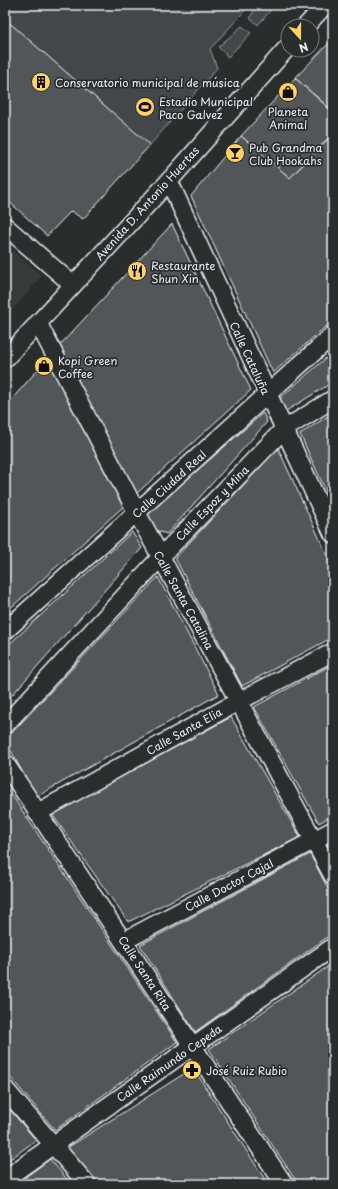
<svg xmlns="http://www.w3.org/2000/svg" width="338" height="1189" font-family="'Playpen Sans',sans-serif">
<rect width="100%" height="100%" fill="#2a2d2e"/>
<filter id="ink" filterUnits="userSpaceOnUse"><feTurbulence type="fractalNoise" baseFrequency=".025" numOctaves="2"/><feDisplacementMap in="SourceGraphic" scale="8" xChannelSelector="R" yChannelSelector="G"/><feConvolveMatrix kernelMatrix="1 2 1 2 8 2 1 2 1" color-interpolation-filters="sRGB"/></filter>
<g filter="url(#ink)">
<path fill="#363a3b" d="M5,244l37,32 -37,42z"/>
<g fill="#424648" stroke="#959ca0">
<path d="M5,5h245l-40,44 7,19 -67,77 -145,-126z"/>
<path d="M257,5h18l-17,20 -8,-7z"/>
<path d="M242,26l9,7 -23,24 -10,-10z"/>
</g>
<g fill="#535759" stroke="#e8f1f8">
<path d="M5,19l145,126 -67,74 -12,-8 -24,25 -42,-38z"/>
<path d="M333,39v72l-38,-33z"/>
<path d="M295,78l38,34v21l-43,45 -49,-42z"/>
<path d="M333,134v186l-60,53 -82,-177 50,-60 49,42z"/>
<path d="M172,224l79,166 -115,104 -76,-149z"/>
<path d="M333,352v30l-47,29 -7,-12z"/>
<path d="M48,358l76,148 -119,107v-206z"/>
<path d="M263,413l4,9 -100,112 -10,-3 -11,-16z"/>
<path d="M333,413v94l-33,-73z"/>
<path d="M278,448l55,120v69l-91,49 -67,-128z"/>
<path d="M132,532l10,16 -137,155v-55z"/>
<path d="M158,577l61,117 -183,103 -31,-57z"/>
<path d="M333,664v151l-14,8 -65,-116z"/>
<path d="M231,717l69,120 -172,85 -76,-108z"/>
<path d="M5,785l172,257 -122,88 -50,-59z"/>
<path d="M333,842v14l-6,-11z"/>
<path d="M310,854l23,44v35l-138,99 -55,-87z"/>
<path d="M333,963v221h-35l-89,-135z"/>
<path d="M193,1068l75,116h-170l-31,-36z"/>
<path d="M5,1104l31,36 -31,23z"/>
<path d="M50,1159l21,25h-55z"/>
</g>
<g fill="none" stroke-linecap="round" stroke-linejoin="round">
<g stroke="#e8f1f8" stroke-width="20">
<g id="minor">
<path d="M306,26l19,-21"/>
<path d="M169,181l164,353"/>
<path d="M5,226l68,59"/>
<path d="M38,323l99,190 196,363"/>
<path d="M5,359l164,-178 119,-134"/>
<path d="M5,631l328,-296"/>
<path d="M5,725l165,-178 113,-117 50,-31"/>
<path d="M5,763l279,421"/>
<path d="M37,813l193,-107 103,-54"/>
<path d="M124,941l209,-111"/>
<path d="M5,1089l82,95"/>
<path d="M5,1179l328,-232"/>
</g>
</g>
<use href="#minor" stroke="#2a2d2e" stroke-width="17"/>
</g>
</g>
<defs>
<g id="building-disc" transform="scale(1)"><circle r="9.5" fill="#ffd166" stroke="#2a2d2e"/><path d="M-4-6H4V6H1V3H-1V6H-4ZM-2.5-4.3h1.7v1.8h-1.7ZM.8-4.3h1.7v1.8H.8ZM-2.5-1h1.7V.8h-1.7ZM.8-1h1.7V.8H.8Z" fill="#111"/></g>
<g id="shop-disc" transform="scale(1)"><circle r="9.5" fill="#ffd166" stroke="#2a2d2e"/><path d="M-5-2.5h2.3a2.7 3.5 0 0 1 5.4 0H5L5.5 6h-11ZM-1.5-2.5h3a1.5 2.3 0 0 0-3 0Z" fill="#111"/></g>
<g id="stadium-disc" transform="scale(1)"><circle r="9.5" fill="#ffd166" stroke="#2a2d2e"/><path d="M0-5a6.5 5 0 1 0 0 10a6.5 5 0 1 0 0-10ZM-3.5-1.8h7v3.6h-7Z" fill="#111"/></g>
<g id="bar-disc" transform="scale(1)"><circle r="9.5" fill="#ffd166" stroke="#2a2d2e"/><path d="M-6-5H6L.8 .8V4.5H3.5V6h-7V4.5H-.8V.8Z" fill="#111"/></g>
<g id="restaurant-disc" transform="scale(1)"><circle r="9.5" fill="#ffd166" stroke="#2a2d2e"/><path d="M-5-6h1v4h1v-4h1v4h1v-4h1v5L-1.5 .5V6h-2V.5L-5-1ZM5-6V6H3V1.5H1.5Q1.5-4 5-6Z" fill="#111"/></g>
<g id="pharmacy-disc" transform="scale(1)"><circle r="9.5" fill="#ffd166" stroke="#2a2d2e"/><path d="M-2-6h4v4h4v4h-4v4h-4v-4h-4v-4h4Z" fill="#111"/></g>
</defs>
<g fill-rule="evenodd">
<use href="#building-disc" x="41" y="82"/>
<use href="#shop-disc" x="288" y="92"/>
<use href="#stadium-disc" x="145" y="107"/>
<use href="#bar-disc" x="235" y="153"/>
<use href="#restaurant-disc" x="137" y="271"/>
<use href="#shop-disc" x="44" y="366"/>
<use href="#pharmacy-disc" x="192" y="1070"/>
</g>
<g text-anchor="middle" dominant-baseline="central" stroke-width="3.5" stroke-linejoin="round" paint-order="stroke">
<g font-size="11" fill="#e8f1f8" stroke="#2a2d2e" text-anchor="start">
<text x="55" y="82">Conservatorio municipal de música</text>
<text x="159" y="101">Estadio Municipal<tspan x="159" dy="13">Paco Galvez</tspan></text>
<text x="288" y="111" text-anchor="middle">Planeta<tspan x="288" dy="13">Animal</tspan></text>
<text x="249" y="147">Pub Grandma<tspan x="249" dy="13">Club Hookahs</tspan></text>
<text x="151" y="265">Restaurante<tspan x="151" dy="13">Shun Xin</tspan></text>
<text x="58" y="360">Kopi Green<tspan x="58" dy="13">Coffee</tspan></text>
<text x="206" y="1070">José Ruiz Rubio</text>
</g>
<g font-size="11" fill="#e8f1f8" stroke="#2a2d2e">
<text transform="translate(147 203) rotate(-48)">Avenida D. Antonio Huertas</text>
<text transform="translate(250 358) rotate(65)">Calle Cataluña</text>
<text transform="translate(169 484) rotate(-42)">Calle Ciudad Real</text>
<text transform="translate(212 503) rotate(-46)">Calle Espoz y Mina</text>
<text transform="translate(184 600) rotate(61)">Calle Santa Catalina</text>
<text transform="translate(184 731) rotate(-29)">Calle Santa Elia</text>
<text transform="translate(229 885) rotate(-28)">Calle Doctor Cajal</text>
<text transform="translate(145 973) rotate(57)">Calle Santa Rita</text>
<text transform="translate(169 1063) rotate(-35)">Calle Raimundo Cepeda</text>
</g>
</g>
<rect width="338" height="1189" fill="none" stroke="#2a2d2e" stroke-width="20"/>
<rect x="10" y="10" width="318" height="1169" fill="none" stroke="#e8f1f8" stroke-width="1.5" filter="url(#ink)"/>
<g transform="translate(300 38) rotate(159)"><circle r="19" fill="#2a2d2e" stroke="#767b7f"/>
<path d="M0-3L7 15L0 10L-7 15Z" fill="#ffd166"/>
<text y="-6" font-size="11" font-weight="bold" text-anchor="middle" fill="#e8f1f8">N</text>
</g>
</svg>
